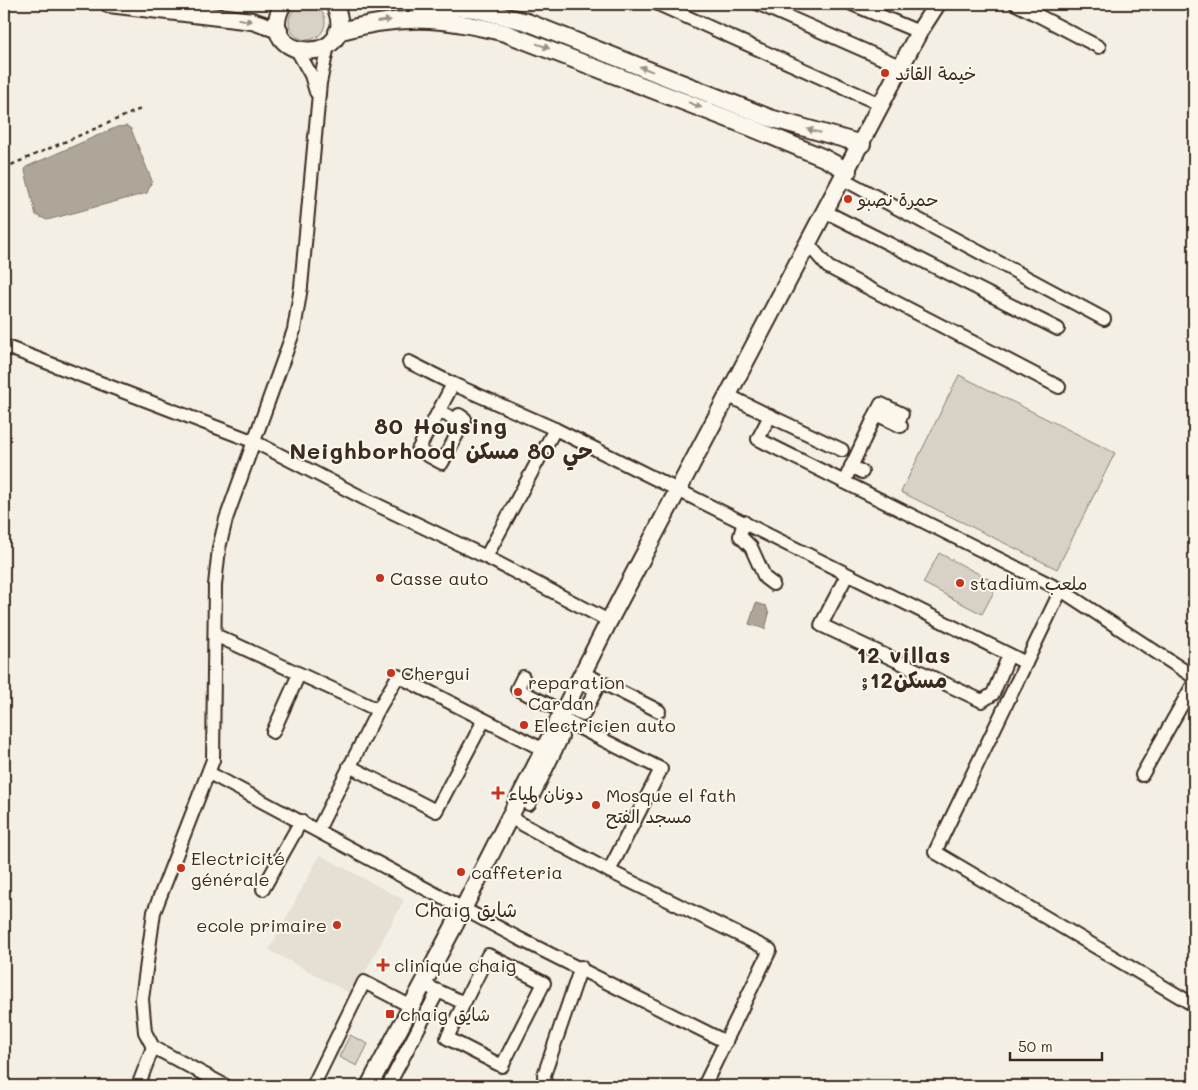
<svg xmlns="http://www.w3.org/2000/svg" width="1198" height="1090" font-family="Mali,'Playpen Sans Arabic',sans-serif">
<rect width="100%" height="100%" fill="#f3efe4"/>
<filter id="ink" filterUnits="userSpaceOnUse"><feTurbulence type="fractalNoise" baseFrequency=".02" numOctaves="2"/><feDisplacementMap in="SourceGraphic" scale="10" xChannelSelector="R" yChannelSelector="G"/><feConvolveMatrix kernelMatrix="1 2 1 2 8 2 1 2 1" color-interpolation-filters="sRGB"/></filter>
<g filter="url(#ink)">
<path fill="#e5dfd4" d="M320,855l84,45 -51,95 -84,-45z"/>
<g fill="#d8d1c6" stroke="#8a7e72">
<circle cx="307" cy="22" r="18"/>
<path d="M959,375l156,78 -58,116 -156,-77z"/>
<path d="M939,553l59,31 -16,30 -59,-31z"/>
<path d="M350,1035l18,9 -11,22 -18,-9z"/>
</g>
<g fill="#afa69a" stroke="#817468">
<path d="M127,126l4,3 21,52 -5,12 -100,27 -11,-5 -11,-44 1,-4 91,-40z"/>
<path d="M756,603l10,3 3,8 -4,15 -16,-5z"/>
</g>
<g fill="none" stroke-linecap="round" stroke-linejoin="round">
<g stroke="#3b2a1e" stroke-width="16">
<g id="minor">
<path d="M658,4l224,101"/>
<path d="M759,4l143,63"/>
<path d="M852,4l67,28"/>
<path d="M1016,4l83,43"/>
<path d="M297,50l14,25 5,17"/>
<path d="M843,179l261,140"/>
<path d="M826,212l232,117"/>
<path d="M809,245l19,22 231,120"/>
<path d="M4,346l251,96 114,59 117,56 123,64"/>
<path d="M409,362l44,22 102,45 471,234 35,-73 133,87"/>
<path d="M729,396l41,20 -12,23 303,151"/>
<path d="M439,411l17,9 3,-5 6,4 -23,44 -24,-13 35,-66"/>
<path d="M876,414l5,-10 21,10 -5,10"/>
<path d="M770,416l72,34"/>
<path d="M851,466l11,6"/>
<path d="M844,482l32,-68 25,12"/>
<path d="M744,522l-4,14 11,11 14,31 8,6"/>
<path d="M486,557l69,-128"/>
<path d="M847,575l-26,50 161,76 11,-7 16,-39"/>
<path d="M215,635l163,75"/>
<path d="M1026,663l-91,189 259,153"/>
<path d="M583,673l76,38"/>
<path d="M523,677l-6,12 46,23"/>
<path d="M566,706l17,9 13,-25 -18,-9"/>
<path d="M560,718l101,51 -52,102"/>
<path d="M273,732l26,-58"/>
<path d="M349,766l87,45 48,-91"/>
<path d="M209,773l309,165 208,104"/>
<path d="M1142,775l52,-92"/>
<path d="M518,799l11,5 33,-67 -9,-5"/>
<path d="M509,817l100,54 161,79 -66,136"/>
<path d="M318,830l60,-120 20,-34 146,74"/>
<path d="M263,889l38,-68"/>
<path d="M438,991l26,12 -17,35 55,28 42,-83 -56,-28 -24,48"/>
<path d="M138,1086l15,-39"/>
<path d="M226,1086l-73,-39 -8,-15 -3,-33 12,-87 59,-152 2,-175 4,-37 7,-29 68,-189 7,-43 19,-204 8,-38"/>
<path d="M313,1086l51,-104 48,25"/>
<path d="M388,1086l50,-95 -7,-3"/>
<path d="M545,1086l-1,-11 37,-108"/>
</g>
</g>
<g stroke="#3b2a1e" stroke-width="20">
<g id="major">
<path d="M109,4l143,17 27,9"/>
<path d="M283,4c-33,60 82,64 51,0"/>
<path d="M417,4l57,5 53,13 243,96 92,26"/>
<path d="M337,32c64,-18 104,-15 168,1l247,95 72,30 24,13"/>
<path d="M369,1086l94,-177 146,-288 310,-589 18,-28"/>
</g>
</g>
<path stroke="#3b2a1e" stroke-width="2.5" stroke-dasharray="4 4" stroke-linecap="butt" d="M4,168l139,-60"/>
<use href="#minor" stroke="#fbf7ec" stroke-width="12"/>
<use href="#major" stroke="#fbf7ec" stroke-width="16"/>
</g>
<defs><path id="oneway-solid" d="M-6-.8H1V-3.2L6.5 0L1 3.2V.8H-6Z" transform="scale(1.25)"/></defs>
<g fill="#9b9085">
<use href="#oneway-solid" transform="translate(245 20) rotate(9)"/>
<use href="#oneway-solid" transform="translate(384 21) rotate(-7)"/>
<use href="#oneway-solid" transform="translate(543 46) rotate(21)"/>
<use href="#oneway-solid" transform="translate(646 69) rotate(-159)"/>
<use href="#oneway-solid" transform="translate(695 105) rotate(22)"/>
<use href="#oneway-solid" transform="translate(814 131) rotate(-164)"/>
</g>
</g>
<g fill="#c8321e" stroke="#fbf7ec" stroke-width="2">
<circle cx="885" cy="73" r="5"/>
<circle cx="848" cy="199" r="5"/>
<circle cx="380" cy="578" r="5"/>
<circle cx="960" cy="583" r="5"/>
<circle cx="391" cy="673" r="5"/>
<circle cx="518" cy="692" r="5"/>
<circle cx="524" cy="725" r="5"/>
<path d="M495.5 785.5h5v5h5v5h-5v5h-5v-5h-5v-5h5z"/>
<circle cx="596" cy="805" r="5"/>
<circle cx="181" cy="868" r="5"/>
<circle cx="461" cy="872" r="5"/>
<circle cx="337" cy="925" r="5"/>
<path d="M380.5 957.5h5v5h5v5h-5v5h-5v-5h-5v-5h5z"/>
<rect x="385" y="1009" width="10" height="10" rx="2.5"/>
</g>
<g text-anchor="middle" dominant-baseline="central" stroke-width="4" stroke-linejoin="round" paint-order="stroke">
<g font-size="18" fill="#3b2a1e" stroke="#fbf7ec" text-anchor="start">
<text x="895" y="73">خيمة القائد</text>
<text x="858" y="199">حمرة نصبو</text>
<text x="390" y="578">Casse auto</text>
<text x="970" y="583">stadium ملعب</text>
<text x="401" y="673">Chergui</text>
<text x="528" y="682">reparation<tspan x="528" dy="21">Cardan</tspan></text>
<text x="534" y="725">Electricien auto</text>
<text x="508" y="793">دونان لمياء</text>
<text x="606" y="795">Mosque el fath<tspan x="606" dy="21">مسجد الفتح</tspan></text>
<text x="191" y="858">Electricité<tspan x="191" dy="21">générale</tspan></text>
<text x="471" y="872">caffeteria</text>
<text x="327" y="925" text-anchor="end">ecole primaire</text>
<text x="394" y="965">clinique chaig</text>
<text x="400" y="1014">chaig شايق</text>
</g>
<g font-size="20" fill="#3b2a1e" stroke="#fbf7ec">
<text x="466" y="909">Chaig شايق</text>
</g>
<g font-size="22" font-weight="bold" letter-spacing="1" fill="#3b2a1e" stroke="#fbf7ec">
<text x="441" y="425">80 Housing<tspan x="441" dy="25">Neighborhood حي 80 مسكن</tspan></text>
<text x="904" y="654">12 villas<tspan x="904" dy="25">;12مسكن</tspan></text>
</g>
</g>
<rect width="1198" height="1090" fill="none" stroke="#fbf7ec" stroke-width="20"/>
<rect x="10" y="10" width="1178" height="1070" fill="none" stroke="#3b2a1e" stroke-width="2" filter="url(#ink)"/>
<path d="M1010 1052v8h92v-8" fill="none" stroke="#3b2a1e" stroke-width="2.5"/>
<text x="1018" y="1052" font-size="15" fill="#3b2a1e" stroke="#fbf7ec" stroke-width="4" paint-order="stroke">50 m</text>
</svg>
